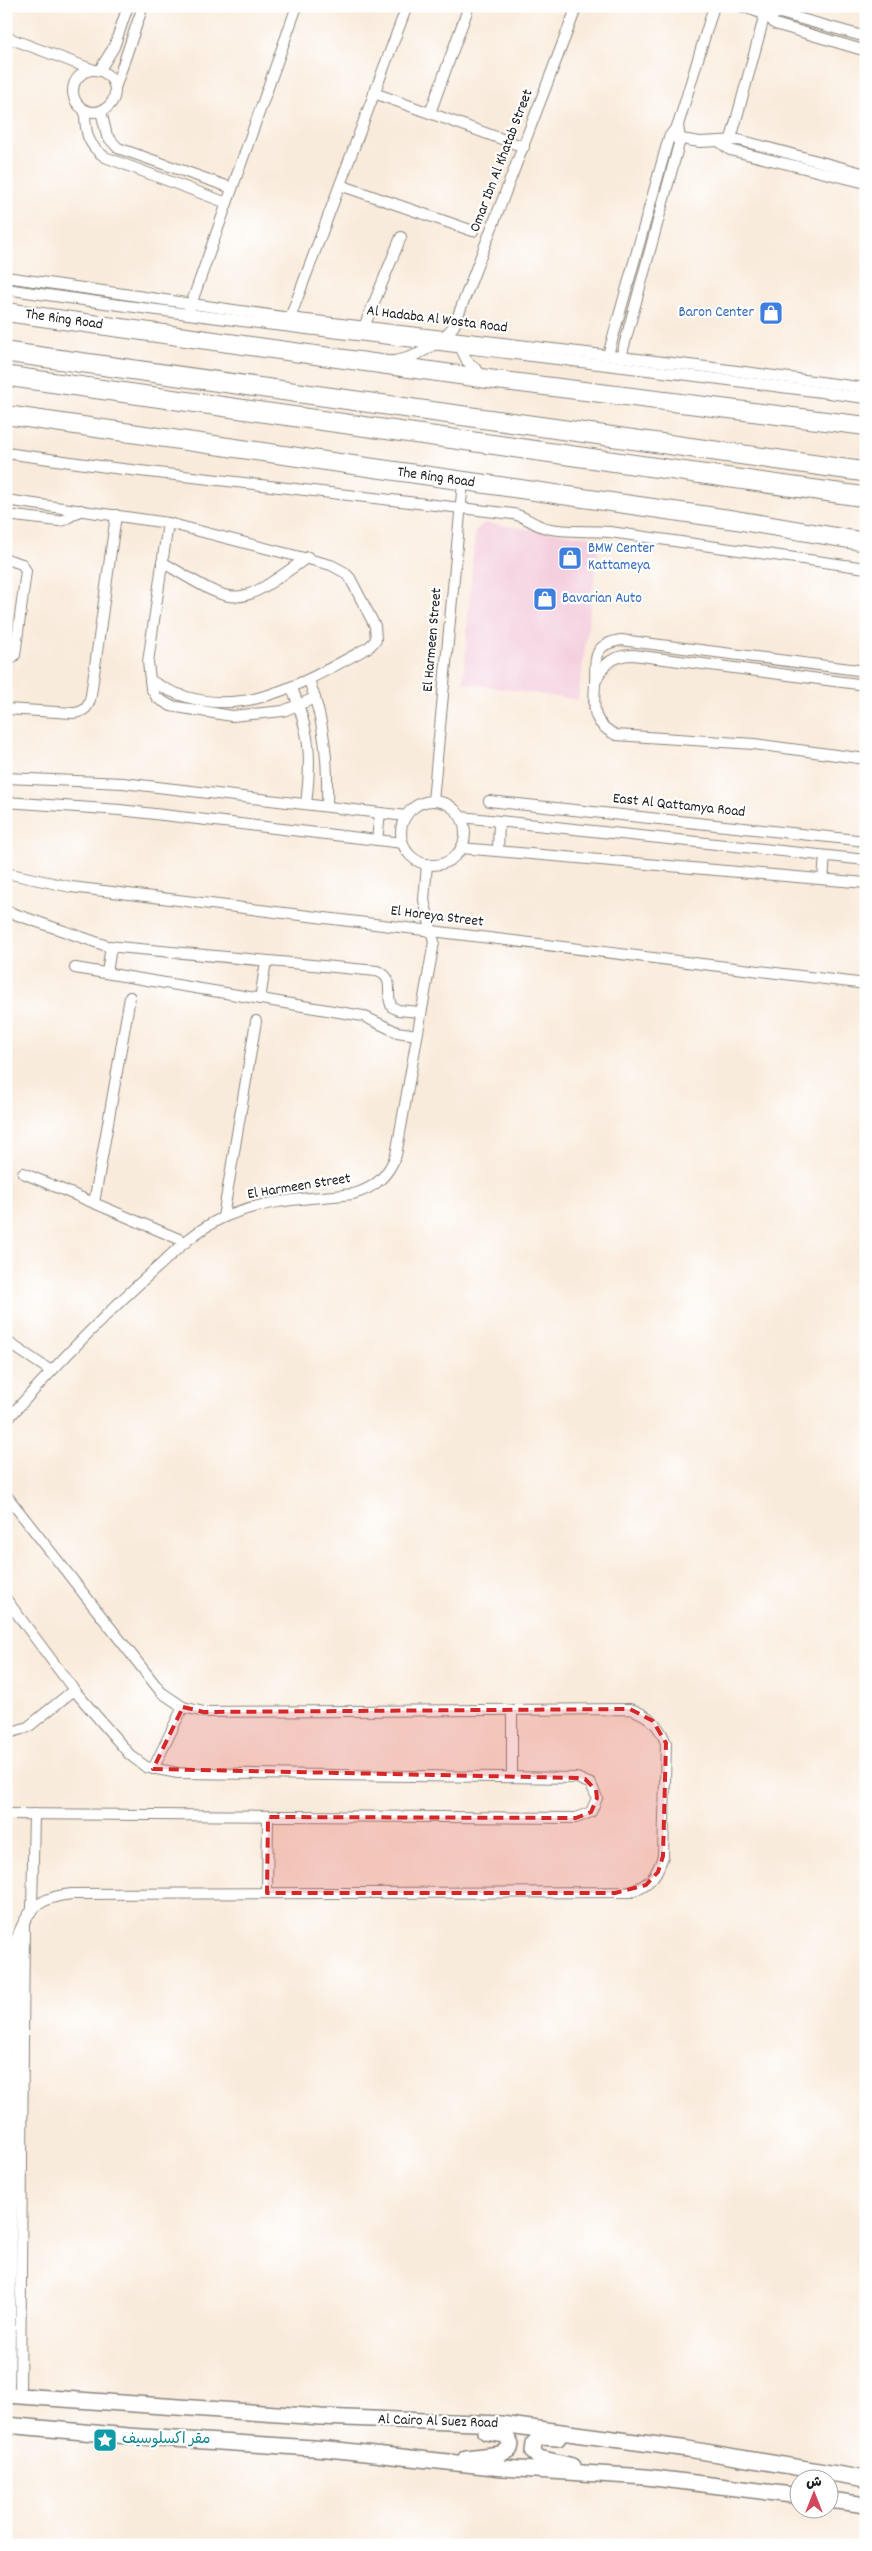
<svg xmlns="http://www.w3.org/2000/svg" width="872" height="2551" font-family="Dekko,'Playpen Sans Arabic',sans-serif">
<rect width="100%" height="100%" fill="#fff"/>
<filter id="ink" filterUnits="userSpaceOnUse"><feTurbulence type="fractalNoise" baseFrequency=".02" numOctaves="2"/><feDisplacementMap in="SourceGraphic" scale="10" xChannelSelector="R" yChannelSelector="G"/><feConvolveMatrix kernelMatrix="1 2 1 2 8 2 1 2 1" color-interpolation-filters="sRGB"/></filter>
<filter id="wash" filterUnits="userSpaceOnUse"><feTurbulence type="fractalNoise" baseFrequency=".0096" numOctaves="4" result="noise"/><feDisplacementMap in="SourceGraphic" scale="20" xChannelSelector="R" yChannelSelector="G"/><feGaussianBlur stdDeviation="1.12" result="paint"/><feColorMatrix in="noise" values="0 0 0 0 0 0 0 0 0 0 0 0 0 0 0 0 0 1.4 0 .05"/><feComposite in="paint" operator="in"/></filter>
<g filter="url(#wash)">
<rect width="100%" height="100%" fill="#f9ebdb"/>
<path fill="#f4cfde" d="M484,523l116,15 -22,162 -115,-17 12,-152z"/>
</g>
<g filter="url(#ink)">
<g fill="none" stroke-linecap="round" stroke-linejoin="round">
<g stroke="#8a847c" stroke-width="12">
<g id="minor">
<path d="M741,6l26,9 13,-2 86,24"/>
<path d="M767,15l8,9 91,27"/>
<path d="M6,37l88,33"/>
<circle cx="94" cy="91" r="21"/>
<path d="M99,71l15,-24 14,-41"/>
<path d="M115,88l28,-82"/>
<path d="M374,93l150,54"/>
<path d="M85,111c0,20 2,34 20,46l122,46"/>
<path d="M101,111l6,25 11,12 114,40"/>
<path d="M430,113l39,-107"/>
<path d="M675,138l25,4 39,-2 127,34"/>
<path d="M731,139l34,-125"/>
<path d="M720,142l10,8 136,33"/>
<path d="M340,185l133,46"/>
<path d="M6,277l284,41 416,49 160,21"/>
<path d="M6,289c286,42 574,70 860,109"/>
<path d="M189,310l108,-304"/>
<path d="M290,318l117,-312"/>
<path d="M364,327l37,-90"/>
<path d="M459,344l8,17 16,15"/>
<path d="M608,355l61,-218 9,-12 36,-119"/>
<path d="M621,357l59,-217 -2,-15"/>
<path d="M394,361c25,-4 44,-16 60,-35l123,-320"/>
<path d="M6,453l108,15 399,46c12,2 21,11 33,14 21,5 42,2 64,4l256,36"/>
<path d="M6,500l162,23 163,42 13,7 6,6 25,48 1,14 -7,7c-71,39 -141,83 -219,33"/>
<path d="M6,515l52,6 6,-1 17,-10"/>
<path d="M168,523l-20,139 3,26 6,10 14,8 61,10 51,-5 32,-13"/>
<path d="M6,559l16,5 4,7 -11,84 -9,9"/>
<path d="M162,562c78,46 71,48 146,-5"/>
<path d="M866,671l-245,-31c-30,5 -25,19 -26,43 -1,25 -5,39 21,52l138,9 112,15"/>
<path d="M309,680c16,45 19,79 18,126"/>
<path d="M596,681c6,-17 18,-26 37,-26l233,30"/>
<path d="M292,688c18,46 20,67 14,116"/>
<path d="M6,709l67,4c12,-1 16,-6 18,-18l25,-180"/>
<path d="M6,778l117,5 283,33"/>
<path d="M433,801l30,-319"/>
<path d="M489,801l377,40"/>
<circle cx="433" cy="833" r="32"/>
<path d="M6,802l114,8 283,33"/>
<path d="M461,817l405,43"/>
<path d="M377,840l3,-27"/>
<path d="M461,848l405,35"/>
<path d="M498,851l1,-30"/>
<path d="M6,873l65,14 795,97"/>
<path d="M823,879l2,-23"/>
<path d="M6,911l101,35 270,25c20,7 7,23 15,36l6,3 22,2"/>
<path d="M75,968l288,48 34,16 20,3"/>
<path d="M107,973l4,-27"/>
<path d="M260,999l6,-38"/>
<path d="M23,1173l163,69"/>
<path d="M94,1203l36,-206"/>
<path d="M223,1217l33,-196"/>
<path d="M6,1341l45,30"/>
<path d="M6,1421c49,-55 98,-107 153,-155 19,-18 39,-37 63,-48 41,-19 88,-19 131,-24 22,-6 35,-18 43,-39l38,-213 -10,-42 3,-36"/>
<path d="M6,1495l155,197 22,15 21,5 426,-3c19,6 29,16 36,34l-3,113c-7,21 -12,27 -32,36l-559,2c-34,3 -45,16 -56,46l-7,455"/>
<path d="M6,1599l68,91 56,65 16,12 32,6 399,5 14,6 6,14 -6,14 -15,6 -570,-4"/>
<path d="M512,1711v66"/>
<path d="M6,1734l22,-7 46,-37"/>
<path d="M153,1769l30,-62"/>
<path d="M267,1893l1,-76"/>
<path d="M32,1909l2,-95"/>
<path d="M20,2396l4,-472"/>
</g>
</g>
<g stroke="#8a847c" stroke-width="18">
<g id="secondary">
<path d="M6,2395l315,22 180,7 187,25 178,30"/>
<path d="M6,2425l122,11 200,13 175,19 143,9 154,19"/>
<path d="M558,2438l-18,-1 -6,6 -1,9 6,6 34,8"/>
<path d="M466,2458l34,-4 10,-5 1,-5 -5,-9 -20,-3"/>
<path d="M830,2500l36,5"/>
</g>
</g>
<g stroke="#8a847c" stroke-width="20">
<g id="trunk">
<path d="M6,312l482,67 378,47"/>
<path d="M6,415l730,105 130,22"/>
</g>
</g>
<g stroke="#8a847c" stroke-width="21">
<g id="motorway">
<path d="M6,352l860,120"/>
<path d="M6,376l860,121"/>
</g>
</g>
<use href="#minor" stroke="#fff" stroke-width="10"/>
<use href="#secondary" stroke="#fff" stroke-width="15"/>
<use href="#trunk" stroke="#fff" stroke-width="18"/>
<use href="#motorway" stroke="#fff" stroke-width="19"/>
</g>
</g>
<path fill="#d62828" fill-opacity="0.2" stroke="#d62828" stroke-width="4" stroke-dasharray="10 6" stroke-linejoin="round" d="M183,1707l21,5 426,-3 23,12 13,22 -3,113 -5,16 -12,13 -31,8h-348l1,-76 308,1 15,-6 6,-14 -1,-8 -11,-11 -8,-1 -424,-9z"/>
<defs>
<g id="shop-square" transform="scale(1.25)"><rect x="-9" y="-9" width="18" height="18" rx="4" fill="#3f7fe0" stroke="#fff"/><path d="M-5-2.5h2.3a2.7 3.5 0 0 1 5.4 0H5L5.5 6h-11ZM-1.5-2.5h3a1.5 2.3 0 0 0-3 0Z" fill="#fff"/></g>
<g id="sight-square" transform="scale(1.25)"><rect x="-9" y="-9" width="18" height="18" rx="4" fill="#0f9aa8" stroke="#fff"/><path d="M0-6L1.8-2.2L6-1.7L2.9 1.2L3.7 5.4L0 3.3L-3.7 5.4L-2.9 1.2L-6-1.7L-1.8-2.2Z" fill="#fff"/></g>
</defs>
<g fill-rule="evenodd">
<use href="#shop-square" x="771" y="313"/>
<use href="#shop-square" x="570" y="558"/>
<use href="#shop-square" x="545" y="599"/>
<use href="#sight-square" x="105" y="2440"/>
</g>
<g text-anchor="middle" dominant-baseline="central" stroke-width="4.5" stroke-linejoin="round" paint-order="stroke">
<g font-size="15" fill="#1c1c1c" stroke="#fff">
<text transform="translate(502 161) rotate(-69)">Omar Ibn Al Khatab Street</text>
<text transform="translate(64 320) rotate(8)">The Ring Road</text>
<text transform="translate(437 320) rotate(7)">Al Hadaba Al Wosta Road</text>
<text transform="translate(436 478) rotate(8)">The Ring Road</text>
<text transform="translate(433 640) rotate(-85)">El Harmeen Street</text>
<text transform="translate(679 806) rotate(6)">East Al Qattamya Road</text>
<text transform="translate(437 917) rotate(7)">El Horeya Street</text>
<text transform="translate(299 1187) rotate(-9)">El Harmeen Street</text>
<text transform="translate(438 2422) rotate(2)">Al Cairo Al Suez Road</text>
</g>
<g font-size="15" fill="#366cbe" stroke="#fff" text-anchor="start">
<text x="754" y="313" text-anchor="end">Baron Center</text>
<text x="588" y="549">BMW Center<tspan x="588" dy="17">Kattameya</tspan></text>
<text x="562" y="599">Bavarian Auto</text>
</g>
<g font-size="15" fill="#0d838f" stroke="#fff" text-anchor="start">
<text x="122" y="2440">مقر اكسلوسيف</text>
</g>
</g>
<rect width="872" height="2551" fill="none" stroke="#fff" stroke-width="25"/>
<g transform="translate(814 2494)"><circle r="24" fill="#ffffff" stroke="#a4a4a4"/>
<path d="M0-4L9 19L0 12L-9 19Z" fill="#d1495b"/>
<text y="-8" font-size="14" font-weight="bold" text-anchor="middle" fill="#1c1c1c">ش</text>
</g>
</svg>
